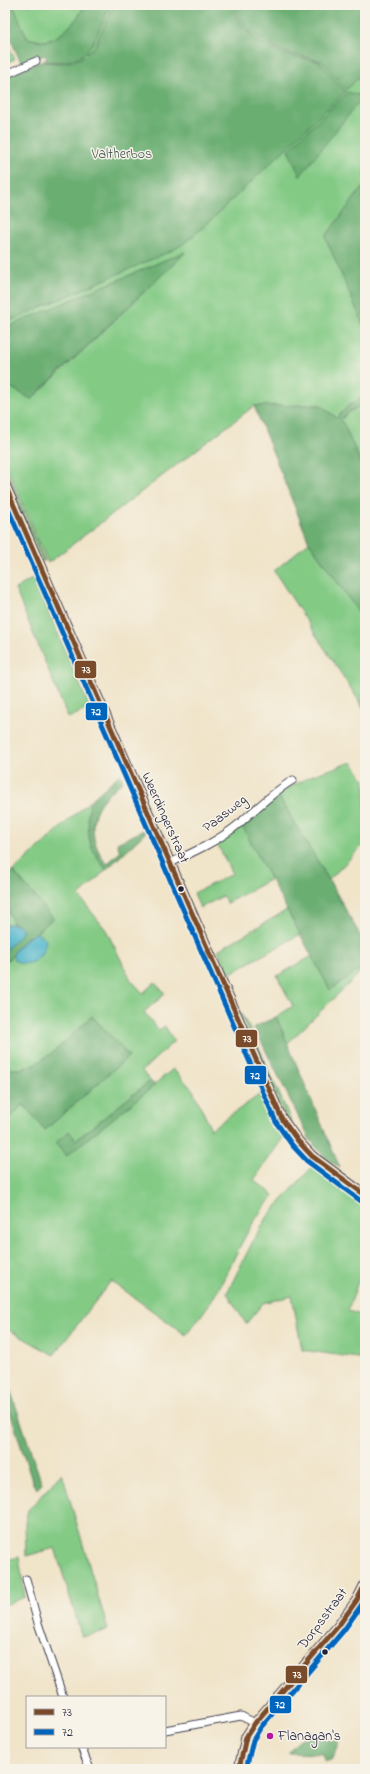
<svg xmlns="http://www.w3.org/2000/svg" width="370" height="1774" font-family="'Indie Flower',sans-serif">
<rect width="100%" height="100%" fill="#f7f3e8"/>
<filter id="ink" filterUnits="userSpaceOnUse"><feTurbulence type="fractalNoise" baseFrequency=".025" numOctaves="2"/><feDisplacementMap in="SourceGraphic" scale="8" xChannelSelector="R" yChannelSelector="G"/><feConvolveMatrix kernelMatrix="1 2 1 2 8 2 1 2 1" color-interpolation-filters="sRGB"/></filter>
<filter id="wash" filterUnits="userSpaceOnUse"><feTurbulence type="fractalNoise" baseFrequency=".012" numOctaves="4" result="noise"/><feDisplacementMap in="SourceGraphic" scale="16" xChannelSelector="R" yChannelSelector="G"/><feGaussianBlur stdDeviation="0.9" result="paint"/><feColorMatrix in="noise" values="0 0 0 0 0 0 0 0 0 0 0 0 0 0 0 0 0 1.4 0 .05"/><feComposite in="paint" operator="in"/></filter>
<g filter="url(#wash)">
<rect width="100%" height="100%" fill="#f0e4c9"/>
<g fill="#83ca85" stroke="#527660">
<path d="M13,5h72c-7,15 -23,32 -39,36 -5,1 -13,-2 -19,-3z"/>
<path d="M109,5h256v390l-18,12 -10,11 -17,-13 -66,1 -206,157 -43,-100v-79l27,15 153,-146 -1,-1 -179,77v-249l85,-37z"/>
<path d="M5,38l10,21 -10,4z"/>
<path d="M365,403v69l-22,-49 -3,-3 9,-8z"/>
<path d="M5,468l40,93h-3l-37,-85z"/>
<path d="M309,542l55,77 1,-1v92l-91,-139z"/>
<path d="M34,578l56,130 -22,10 -53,-129z"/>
<path d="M352,762l13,18v63l-36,37 -52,-86 36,-19z"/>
<path d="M91,800c-6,30 -2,45 15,70l-27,26 27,34 25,50 12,13 12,-11 10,12 -21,18 15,18 6,-4 9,15 -32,30 8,10 -74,59 -10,16 107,-87 20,21 18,39 51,-36 12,29 10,14 -30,44 20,15c-28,32 -37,60 -56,95 -9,16 -21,31 -32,45l-75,-54 -57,74 -49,-27v-205l18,-19 22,26 84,-74 -37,-40c-19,17 -59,64 -87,51v-105l8,-7 1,5 26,-25 -4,-2 17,-15 -40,-47z"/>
<path d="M242,826l29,53 -44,24 -4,-7 -23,12 -6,-15 38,-19 -15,-31z"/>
<path d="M9,874v40l5,11 -9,-1v-46z"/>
<path d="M287,910l14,24 -72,40 -11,-24z"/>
<path d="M312,956l18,33 35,-23v2l-78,76 -11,-27 17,-11 -16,-30z"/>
<path d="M238,1009l16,27 41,94 -10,-14z"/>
<path d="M312,1167l53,39v55l-17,50 17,5v43l-63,-9 -10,-54 -29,7 -17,21 -19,-31 26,-52 15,-25z"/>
<path d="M62,1473l46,157 -26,7 -27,-89 -29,8 -1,-33 3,-13z"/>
<path d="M19,1557l6,40 -20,8v-45z"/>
</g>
<g fill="#6aae72" stroke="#466856">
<path d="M5,5h8l14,33c6,1 14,4 19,3 16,-4 32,-21 39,-36h26c-19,36 -17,61 -68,56l4,-2 -2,-4 -23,10 -17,-38z"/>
<path d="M114,5h117l14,25 17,13 21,11 37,8 20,24 6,5 -142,136 -22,18 -11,6 -166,72v-246l34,-15 23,1 11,-2 11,-5 11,-10z"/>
<path d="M234,5h131v67l-18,17 -2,-1 -23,-27 -38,-9 -20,-11 -17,-12z"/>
<path d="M348,92c6,2 11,5 17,0v2l-65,82 -12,-26z"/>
<path d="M365,184v145l-40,-92z"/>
<path d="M184,252l1,1 -154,146 -26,-15v-56z"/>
<path d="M365,395v8l-16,9 -9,8 3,3 22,49v146l-2,1 -54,-77 -55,-136 66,-1 17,13 10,-11z"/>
<path d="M120,774l3,7c-7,6 -15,12 -21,20 -15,20 -10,45 5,63l13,-12 -3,-9 27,-13 1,3 -39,37 -14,-21 -3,-11 -1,-25 3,-13z"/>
<path d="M277,794l52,86 36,64v22l-35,24 -88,-164 16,-17z"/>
<path d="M13,871l40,47 -17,15 -8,4 -11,10 -4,8 -8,7c0,-12 2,-18 13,-25l1,-12h-5l-5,-11v-40z"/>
<path d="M92,1016l37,40 -84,74 -22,-26 -18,19v-56c28,13 68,-34 87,-51z"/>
<path d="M276,1017l3,6 61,145 -16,-11 -15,-19 -55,-111z"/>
<path d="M150,1081l5,4 -89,71 -11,-13 14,-12 7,9z"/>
<path d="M5,1374l37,110 -5,5 -4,-5 -28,-88z"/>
<path d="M308,1730l16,10h15l-6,19 -8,3 -2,-8 -35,-1 12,-14h7l1,-3 -3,-3z"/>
</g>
<g fill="#4eb5cc" stroke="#386c84">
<path d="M5,924l14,1 4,4c-2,9 -13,14 -18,22z"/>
<path d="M36,933l4,2 6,5c-2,17 -16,30 -32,20l-1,-5c5,-10 13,-17 23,-22z"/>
</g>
</g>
<g filter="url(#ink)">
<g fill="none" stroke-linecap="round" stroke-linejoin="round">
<g stroke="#413f50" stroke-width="9">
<g id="minor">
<path d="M5,75l31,-14"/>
<path d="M170,863c24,-11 50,-23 70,-40 18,-16 33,-31 53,-43"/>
<path d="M26,1579l12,44 25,74"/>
<path d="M165,1730l76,-14 14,7"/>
<path d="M81,1747l9,22"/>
</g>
</g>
<g stroke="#413f50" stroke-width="11">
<g id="secondary">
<path d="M5,485l277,634 16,22 14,15 53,39"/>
<path d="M239,1769l7,-32 9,-14 84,-98 18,-25 8,-16"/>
</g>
</g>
<use href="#minor" stroke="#fff" stroke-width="7"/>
<use href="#secondary" stroke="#fde5c5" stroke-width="9"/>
<g stroke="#f7f3e8" stroke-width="8">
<g id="bus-1">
<path d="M5,485l277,634 16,22 14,15 53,39"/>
<path d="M239,1769l7,-32 9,-14 84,-98 18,-25 8,-16"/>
</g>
</g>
<g stroke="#f7f3e8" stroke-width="8">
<g id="bus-2">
<path d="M5,502l271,620 16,23 15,16 54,40"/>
<path d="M246,1769l7,-29 8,-13 83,-97 21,-30"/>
</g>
</g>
<use href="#bus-1" stroke="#7a4b2a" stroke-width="5"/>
<use href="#bus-2" stroke="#0065bd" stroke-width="5"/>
</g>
</g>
<g fill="#22223b" stroke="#f7f3e8" stroke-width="1.5">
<circle cx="181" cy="889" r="3.5"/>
<circle cx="325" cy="1652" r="3.5"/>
</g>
<circle fill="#b5179e" stroke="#f7f3e8" stroke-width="1.5" cx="270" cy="1736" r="4"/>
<g text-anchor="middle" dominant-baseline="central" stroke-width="3" stroke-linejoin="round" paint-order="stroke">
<g font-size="14" fill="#3f5451" stroke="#f7f3e8">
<text x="122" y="154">Valtherbos</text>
</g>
<g font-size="14" fill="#22223b" stroke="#f7f3e8">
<text transform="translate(225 814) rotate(-38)">Paasweg</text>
<text transform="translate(165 818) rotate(66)">Weerdingerstraat</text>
<text transform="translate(323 1619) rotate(-53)">Dorpsstraat</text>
</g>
<g font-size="14" fill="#22223b" stroke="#f7f3e8" text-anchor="start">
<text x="278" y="1736">Flanagan's</text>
</g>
</g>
<g stroke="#f7f3e8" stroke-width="1.5">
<rect x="74" y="660" width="23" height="19" rx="4" fill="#7a4b2a"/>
<rect x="85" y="702" width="23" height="19" rx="4" fill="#0065bd"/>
<rect x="235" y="1029" width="23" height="19" rx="4" fill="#7a4b2a"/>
<rect x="244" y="1065" width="23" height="20" rx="4" fill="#0065bd"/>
<rect x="285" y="1665" width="23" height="19" rx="4" fill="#7a4b2a"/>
<rect x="269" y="1695" width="23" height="19" rx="4" fill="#0065bd"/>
</g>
<g font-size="11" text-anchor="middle" font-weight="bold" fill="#fff">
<text x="86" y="673">73</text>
<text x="96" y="715">72</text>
<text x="247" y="1042">73</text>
<text x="255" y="1079">72</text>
<text x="297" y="1678">73</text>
<text x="280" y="1708">72</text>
</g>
<rect width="370" height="1774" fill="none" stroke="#f7f3e8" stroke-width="20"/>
<rect x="26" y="1696" width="140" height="52" fill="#f7f3e8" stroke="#a29fa3"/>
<rect x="34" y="1709" width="20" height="6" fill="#7a4b2a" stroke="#a29fa3"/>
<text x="62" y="1716" font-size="12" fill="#22223b">73</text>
<rect x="34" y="1729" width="20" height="6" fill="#0065bd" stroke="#a29fa3"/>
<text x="62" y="1736" font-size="12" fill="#22223b">72</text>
</svg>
